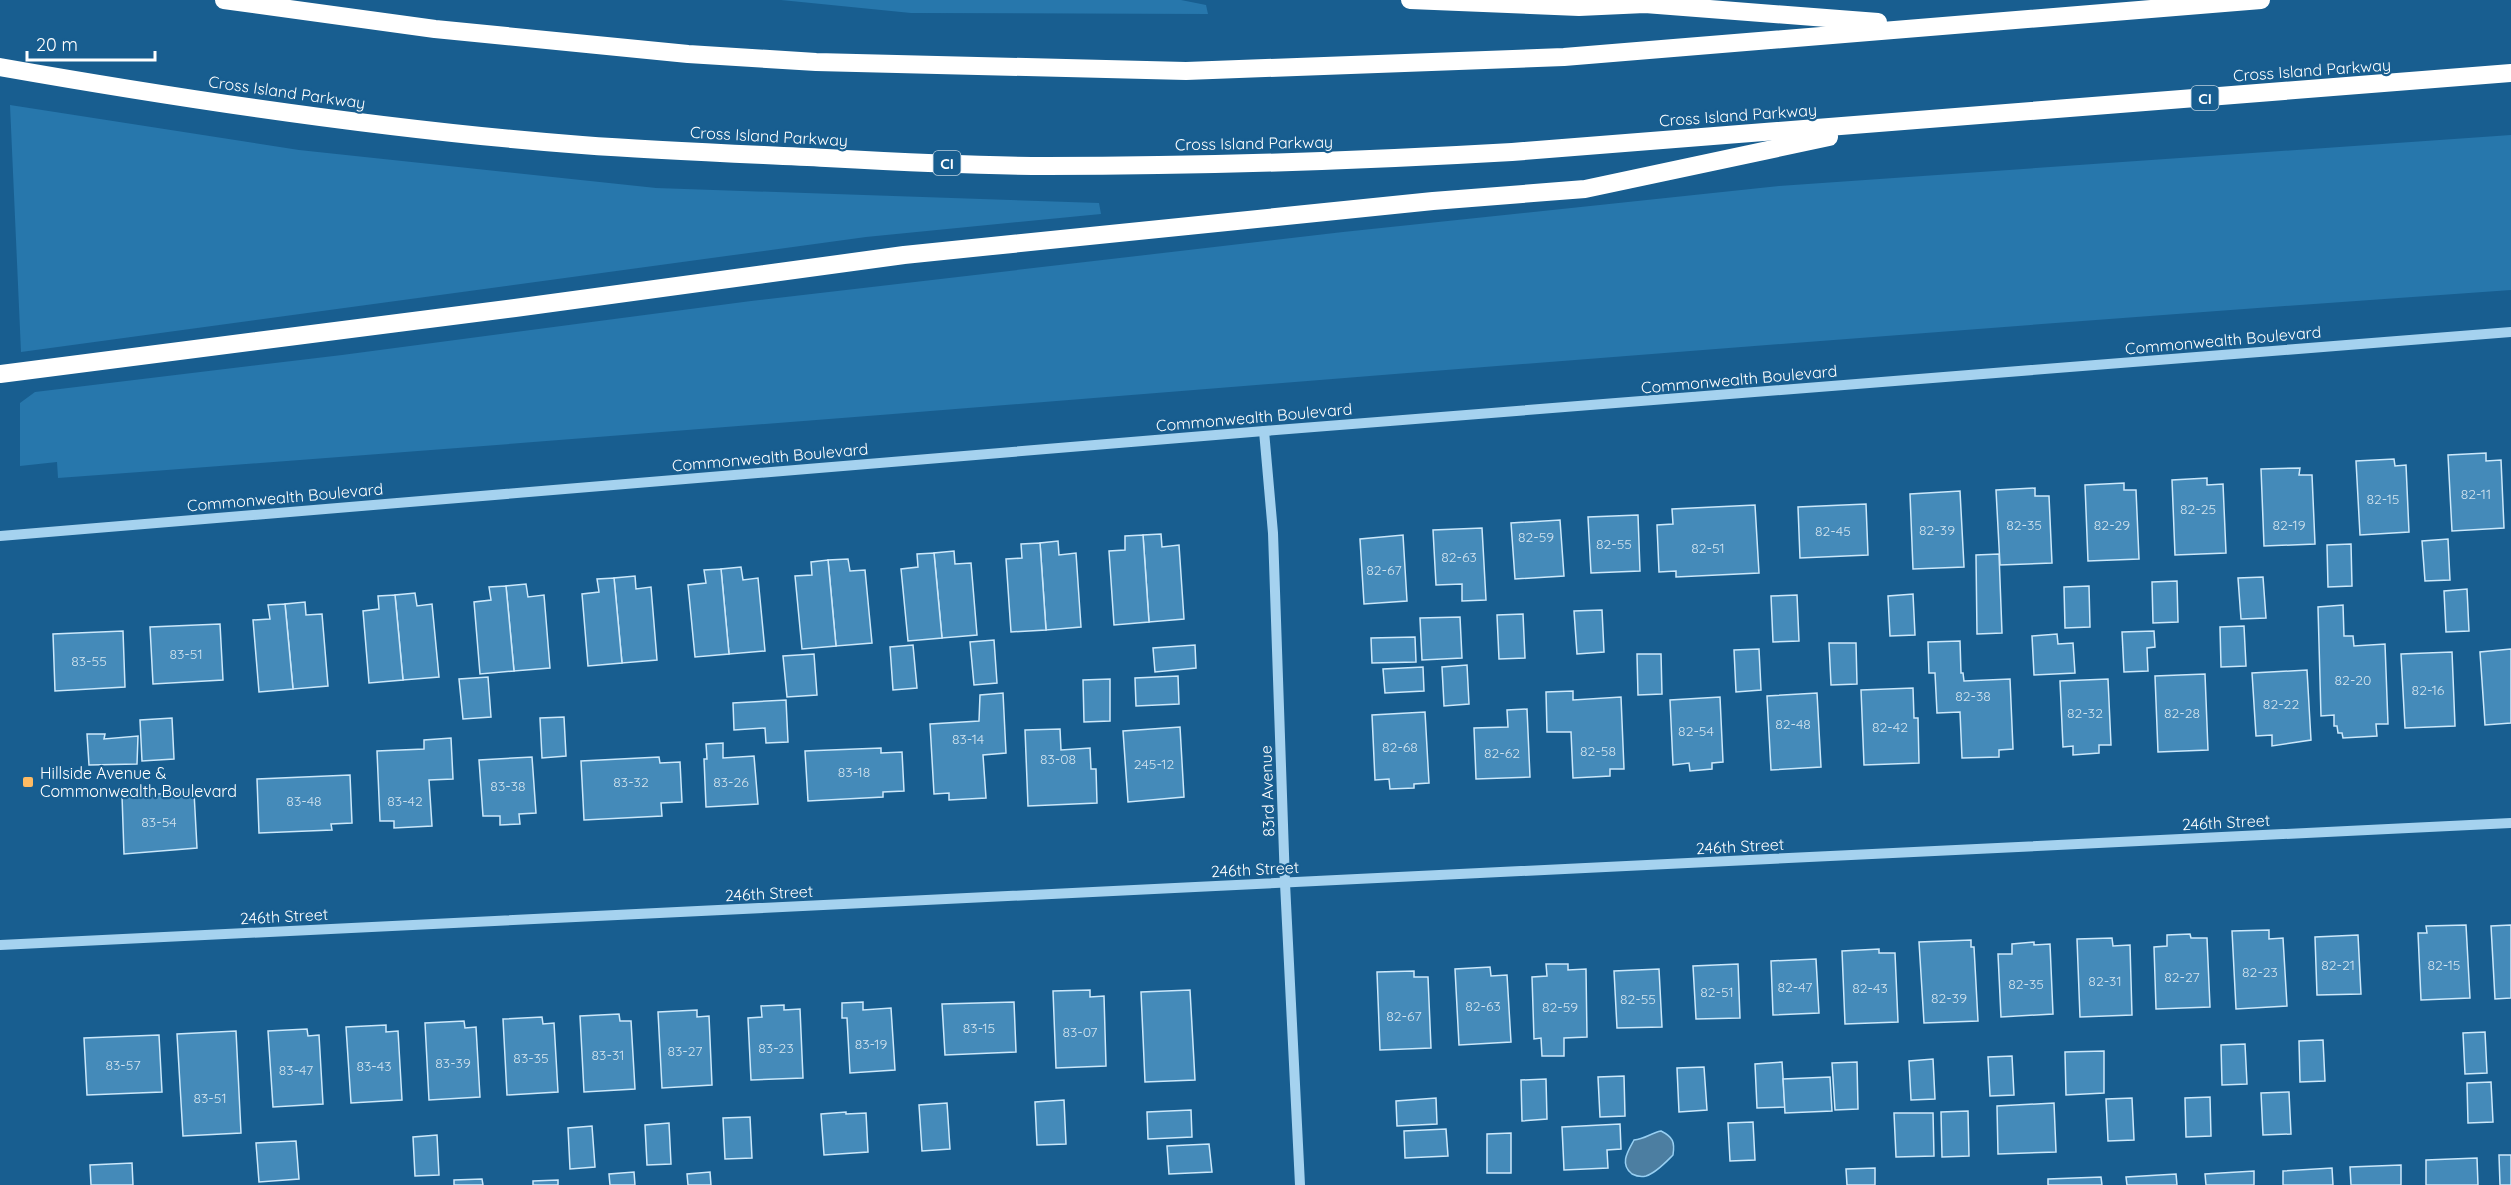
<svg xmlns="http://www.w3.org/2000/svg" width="2511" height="1185" font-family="Quicksand,sans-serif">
<rect width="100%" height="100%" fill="#185e90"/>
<g fill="#2777ac">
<path d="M781,0h400l25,5 2,9 -297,-1z"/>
<path d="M10,105l289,45 357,38 443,15 2,11 -235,23 -845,115z"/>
<path d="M2511,135v155c-818,57 -1635,128 -2453,188l-1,-16 -37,4v-63l15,-11 307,-37 409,-54 592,-69 436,-46z"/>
</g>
<path fill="#4c7ea1" stroke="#97cff2" stroke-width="1.5" d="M1661,1131c12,6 14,11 12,24 -7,7 -17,18 -27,21 -4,1 -10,0 -14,-2 -13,-10 -4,-23 2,-34 11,-1 17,-7 27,-9z"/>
<g fill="#448ab9" stroke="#cbe8fb" stroke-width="1.5">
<path d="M2486,453v8l15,-1 3,68 -52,3 -4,-76z"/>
<path d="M2394,459l1,7 11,-1 3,67 -49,3 -4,-74z"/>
<path d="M2300,468l-1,7h13l3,69 -51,2 -3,-77z"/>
<path d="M2207,478v7l16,-1 3,69 -51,2 -3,-75z"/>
<path d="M2124,483v7h12l3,69 -51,2 -3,-76z"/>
<path d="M2035,488v8h14l3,67 -52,2 -4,-75z"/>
<path d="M1960,491l4,76 -51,2 -3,-75z"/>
<path d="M1866,504l2,51 -68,3 -2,-51z"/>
<path d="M1755,505l4,68 -83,4v-6l-17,1 -2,-47 16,-1 -1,-15z"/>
<path d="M1638,515l2,56 -49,2 -3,-56z"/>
<path d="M1560,520l4,56 -49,3 -4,-56z"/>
<path d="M1482,528l4,72 -24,1v-17l-26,1 -3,-55z"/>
<path d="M1161,534l1,13 17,-2 5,74 -35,3 -6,-87z"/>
<path d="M1143,535l6,87 -35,3 -5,-74 16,-1v-14z"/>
<path d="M1403,535l4,66 -43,3 -4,-65z"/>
<path d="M2448,539l2,41 -25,1 -3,-40z"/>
<path d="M1058,541l1,14 17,-2 5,74 -35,3 -6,-87z"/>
<path d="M1040,543l6,87 -35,2 -5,-73 16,-1 -1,-14z"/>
<path d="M2351,544l1,42 -24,1 -1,-42z"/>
<path d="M954,551l1,13 16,-1 6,72 -35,3 -8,-85z"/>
<path d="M934,553l8,85 -34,3 -7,-72 17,-2 -1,-13z"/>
<path d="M1999,554l3,79 -25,1 -1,-79z"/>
<path d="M848,559l2,12 15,-1 7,73 -36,3 -8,-86z"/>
<path d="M828,560l8,86 -34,3 -7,-73 17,-1 -1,-13z"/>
<path d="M741,567l2,13 15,-2 7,73 -36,3 -8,-85z"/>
<path d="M721,569l8,85 -34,3 -7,-72 18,-2 -2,-13z"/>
<path d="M635,576l1,13 15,-2 6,73 -35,3 -8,-85z"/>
<path d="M2263,577l3,41 -25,1 -3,-41z"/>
<path d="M614,578l8,85 -34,3 -6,-72 17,-2 -2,-13z"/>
<path d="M2177,581l1,41 -25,1 -1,-41z"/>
<path d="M526,584l2,13 16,-2 6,73 -36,3 -8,-85z"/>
<path d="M506,586l8,85 -34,3 -6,-72 17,-2 -2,-13z"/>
<path d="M2089,586l1,41 -25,1 -1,-41z"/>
<path d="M2467,589l2,42 -23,1 -2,-41z"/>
<path d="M415,593l2,13 15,-2 7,73 -36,3 -8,-85z"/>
<path d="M1913,594l2,41 -25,1 -2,-40z"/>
<path d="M395,595l8,85 -34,3 -6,-72 16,-2 -1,-13z"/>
<path d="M1797,595l2,46 -26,1 -2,-46z"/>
<path d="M305,602l1,13 16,-1 6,72 -35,3 -8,-85z"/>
<path d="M285,604l8,85 -34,3 -6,-72 17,-1 -2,-14z"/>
<path d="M2343,605l1,31h9l1,10 31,-2 3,80h-12l1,12 -34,2 -1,-5h-4l-1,-7h-3v-11l-13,1 -3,-109z"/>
<path d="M1602,610l2,42 -27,2 -3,-43z"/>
<path d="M1523,614l2,44 -26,1 -2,-44z"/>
<path d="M1460,617l2,41 -40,2 -2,-42z"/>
<path d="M220,624l3,56 -70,4 -3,-57z"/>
<path d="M2244,626l2,40 -25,1 -1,-40z"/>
<path d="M123,631l2,56 -70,4 -2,-57z"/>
<path d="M2154,631l1,16 -8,1 1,23 -24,1 -2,-40z"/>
<path d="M2057,634l1,10 15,-1 2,30 -41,2 -2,-39z"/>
<path d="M1415,637l1,25 -44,1 -1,-25z"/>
<path d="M994,640l3,43 -23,2 -4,-43z"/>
<path d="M1960,641l1,32h2l1,8 46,-2 3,70 -14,1v7l-37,1 -2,-46 -23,1 -2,-40h-6l-1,-31z"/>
<path d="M1829,643h27l1,41 -26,1z"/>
<path d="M913,645l4,43 -24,2 -3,-43z"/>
<path d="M1195,645l1,23 -41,4 -2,-24z"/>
<path d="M1759,649l2,41 -25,2 -2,-42z"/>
<path d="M2511,649v74l-26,2 -5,-73z"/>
<path d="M2452,652l3,74 -50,2 -4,-74z"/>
<path d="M814,654l3,41 -30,2 -4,-41z"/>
<path d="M1637,654h24l1,40 -24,1z"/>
<path d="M1467,665l2,39 -25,2 -2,-39z"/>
<path d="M1423,667l1,24 -39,2 -2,-24z"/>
<path d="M2307,670l4,70 -39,6v-11l-16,1 -4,-63z"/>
<path d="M2205,674l3,76 -50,2 -3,-76z"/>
<path d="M1178,676l1,28 -43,2 -1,-28z"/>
<path d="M488,677l3,40 -28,2 -4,-40z"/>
<path d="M1110,679v42l-26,1 -1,-42z"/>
<path d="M2108,679l3,66h-12v8l-26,2v-9l-10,1 -3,-66z"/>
<path d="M1913,688l1,30h4l1,45 -55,2 -3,-75z"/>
<path d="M1573,691v9l48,-3 3,72h-14v7l-37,2 -2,-46h-24l-1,-40z"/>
<path d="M1003,693l3,60 -23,2 3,43 -37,2v-7l-15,1 -4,-70 49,-3 1,-26z"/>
<path d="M1817,693l4,74 -50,3 -4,-74z"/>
<path d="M1720,697l3,65 -11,1v6l-22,2 -1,-8 -16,2 -3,-65z"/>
<path d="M786,700l2,42 -22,1 -1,-15 -31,2 -1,-27z"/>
<path d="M1527,709l3,68 -54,2 -2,-51 34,-1 -1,-17z"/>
<path d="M1425,712l4,71 -15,1v4l-24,1 -1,-10 -14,1 -3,-65z"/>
<path d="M564,717l2,39 -24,2 -2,-40z"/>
<path d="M172,718l2,41 -32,2 -2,-41z"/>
<path d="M1180,727l4,70 -56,5 -5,-71z"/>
<path d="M1060,729l1,21 29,-2 1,21h5l1,34 -69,3 -3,-76z"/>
<path d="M87,734h18l-1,5 34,-3 -1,28 -48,1z"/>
<path d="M451,738l2,41 -24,1 3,46 -38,2v-7h-14l-3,-70 47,-2v-9z"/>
<path d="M723,743v15l31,-2 4,48 -52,3 -2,-48h3l-1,-15z"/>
<path d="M881,748v5l21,-1 2,39 -21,1v5l-75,4 -3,-50z"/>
<path d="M532,757l4,56 -17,1 1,10 -20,1v-9h-17l-4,-56z"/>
<path d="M659,757l1,6 20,-1 2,40 -21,1 1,13 -78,4 -3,-59z"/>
<path d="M350,775l2,48 -21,1 1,6 -73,3 -2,-54z"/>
<path d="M194,792l3,56 -73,6 -2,-58z"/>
<path d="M2466,925l4,73 -49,2 -3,-67h9l-1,-7z"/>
<path d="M2511,925v73l-16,1 -4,-73z"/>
<path d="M2269,930v9l14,-1 4,68 -51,3 -4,-78z"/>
<path d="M2190,934l1,4h16l3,69 -54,2 -2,-62 13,-1v-11z"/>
<path d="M2358,935l3,59 -44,1 -2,-58z"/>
<path d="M2112,938l1,8 17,-1 2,70 -52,2 -3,-78z"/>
<path d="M1971,940v7h3l4,74 -54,2 -5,-81z"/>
<path d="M2034,942v3l16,-1 3,70 -52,3 -3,-63h14v-10z"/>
<path d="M1879,949v4h16l3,69 -53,2 -3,-73z"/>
<path d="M1816,959l3,54 -46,2 -2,-54z"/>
<path d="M1546,964h22v6l18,-1 1,68 -23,1v18h-22l-1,-18 -7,1 -2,-62 15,-1z"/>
<path d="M1738,964l2,54 -44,1 -3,-53z"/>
<path d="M1490,967l1,9 16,-1 4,67 -52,3 -4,-76z"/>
<path d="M1659,969l3,58 -45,1 -3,-57z"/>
<path d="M1414,971v6h14l3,71 -51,2 -3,-78z"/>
<path d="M1090,990v7l14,-1 2,70 -50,2 -3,-77z"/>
<path d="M1190,990l5,90 -50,2 -4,-90z"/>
<path d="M863,1002v8l28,-2 4,62 -45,3 -3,-55h-5v-15z"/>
<path d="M1014,1002l2,50 -71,3 -3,-51z"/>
<path d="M784,1005v5l16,-1 3,69 -52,2 -3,-62 14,-1 -1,-11z"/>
<path d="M697,1010v7l12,-1 3,69 -50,3 -4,-76z"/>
<path d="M619,1014l1,7h11l4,68 -51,3 -4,-76z"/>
<path d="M542,1017l1,7 11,-1 4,69 -51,3 -4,-76z"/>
<path d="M464,1021l1,7 11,-1 4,70 -51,3 -4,-77z"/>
<path d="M386,1025v7l12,-1 4,69 -51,3 -5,-76z"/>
<path d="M307,1029l1,7 11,-1 4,69 -50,3 -5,-76z"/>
<path d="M236,1031l5,102 -58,3 -6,-102z"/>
<path d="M2485,1032l2,41 -22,1 -2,-41z"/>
<path d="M159,1035l3,57 -75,3 -3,-57z"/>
<path d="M2323,1040l2,41 -25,1 -1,-41z"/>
<path d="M2245,1044l2,40 -25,1 -1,-40z"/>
<path d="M2104,1051v42l-38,2 -1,-43z"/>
<path d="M2012,1056l2,39 -24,1 -2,-39z"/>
<path d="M1933,1059l2,40 -24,1 -2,-39z"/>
<path d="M1782,1062l3,45 -28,1 -2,-44z"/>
<path d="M1857,1062l1,47 -23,1 -3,-47z"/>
<path d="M1704,1067l3,43 -28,2 -2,-44z"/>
<path d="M1624,1076l1,40 -25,1 -2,-40z"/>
<path d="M1830,1077l2,34 -47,2 -2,-34z"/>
<path d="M1546,1079l1,40 -25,2 -1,-41z"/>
<path d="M2491,1082l2,40 -25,1 -1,-40z"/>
<path d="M2289,1092l2,42 -28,1 -2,-42z"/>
<path d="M2210,1097l1,39 -25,1 -1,-39z"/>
<path d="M1436,1098l1,26 -40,2 -1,-25z"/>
<path d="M2132,1098l2,42 -26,1 -2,-42z"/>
<path d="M1064,1100l2,44 -29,1 -2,-43z"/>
<path d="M947,1103l3,46 -28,2 -3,-46z"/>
<path d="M2054,1103l2,49 -58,2 -1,-48z"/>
<path d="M1191,1110l1,27 -44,2 -1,-27z"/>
<path d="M1968,1111l1,45 -27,1 -1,-45z"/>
<path d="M846,1112v2l20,-1 2,39 -44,3 -3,-41z"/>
<path d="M1894,1113h39l1,43 -38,1z"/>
<path d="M750,1117l2,41 -27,1 -2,-41z"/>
<path d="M1753,1122l2,38 -25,1 -2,-38z"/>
<path d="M669,1123l2,41 -24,1 -2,-40z"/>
<path d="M1620,1124l1,25 -14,1 1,18 -44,2 -2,-43z"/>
<path d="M592,1126l3,41 -25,2 -2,-41z"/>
<path d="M1446,1129l2,27 -43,2 -1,-27z"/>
<path d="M1511,1133v40h-24v-39z"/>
<path d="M437,1135l2,40 -24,1 -2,-39z"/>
<path d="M296,1141l3,38 -40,3 -3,-39z"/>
<path d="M1209,1144l3,28 -43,2 -2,-28z"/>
<path d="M2499,1155h12v30h-11z"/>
<path d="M2477,1158l1,27h-52v-25z"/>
<path d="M132,1163l1,22h-42l-1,-20z"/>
<path d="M2401,1165v20h-50l-1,-18z"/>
<path d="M1875,1168v17h-28l-1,-16z"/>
<path d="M2332,1168l1,17h-50v-14z"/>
<path d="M2254,1171v14h-48l-1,-11z"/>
<path d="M634,1172l1,13h-25l-1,-11z"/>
<path d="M710,1172l1,13h-23l-1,-11z"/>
<path d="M2176,1174l1,11h-50l-1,-8z"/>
<path d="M2101,1177l1,8h-54v-6z"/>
<path d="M482,1179l1,6h-29v-5z"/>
<path d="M558,1180v5h-25v-4z"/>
</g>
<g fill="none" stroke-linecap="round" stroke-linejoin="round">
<g stroke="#a5d2ef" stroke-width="10">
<path d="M1264,431l9,102 12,350 15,302"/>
<path d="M0,536l1264,-105 1247,-99"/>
<path d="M0,945l2511,-122"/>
</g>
<g stroke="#fff" stroke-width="18">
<path d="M224,0l211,29 253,25 128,8 370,9 378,-14 697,-57"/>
<path d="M1410,0l169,7 66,-3 233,18"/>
<path d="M0,67c193,34 387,63 582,78 81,6 163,9 244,13 74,4 148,8 221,8 155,0 310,-5 465,-14l999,-79"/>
<path d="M0,374l515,-66 389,-53 529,-54 152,-12 244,-52"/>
</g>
</g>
<rect fill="#ffbb63" stroke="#185e90" stroke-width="2" x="22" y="776" width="12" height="12" rx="3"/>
<g text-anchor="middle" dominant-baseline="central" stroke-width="4.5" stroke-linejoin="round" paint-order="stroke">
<g font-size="14" fill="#d0e2ee">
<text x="2476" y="494">82-11</text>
<text x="2383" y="499">82-15</text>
<text x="2198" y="509">82-25</text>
<text x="2024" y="525">82-35</text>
<text x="2112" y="525">82-29</text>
<text x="2289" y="525">82-19</text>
<text x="1937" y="530">82-39</text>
<text x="1833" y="531">82-45</text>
<text x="1536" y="537">82-59</text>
<text x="1614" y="544">82-55</text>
<text x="1708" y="548">82-51</text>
<text x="1459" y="557">82-63</text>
<text x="1384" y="570">82-67</text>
<text x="186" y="654">83-51</text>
<text x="89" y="661">83-55</text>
<text x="2353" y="680">82-20</text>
<text x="2428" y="690">82-16</text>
<text x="1973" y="696">82-38</text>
<text x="2281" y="704">82-22</text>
<text x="2085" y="713">82-32</text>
<text x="2182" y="713">82-28</text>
<text x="1793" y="724">82-48</text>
<text x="1890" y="727">82-42</text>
<text x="1696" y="731">82-54</text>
<text x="968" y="739">83-14</text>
<text x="1400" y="747">82-68</text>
<text x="1598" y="751">82-58</text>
<text x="1502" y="753">82-62</text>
<text x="1058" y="759">83-08</text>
<text x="1154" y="764">245-12</text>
<text x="854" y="772">83-18</text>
<text x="631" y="782">83-32</text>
<text x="731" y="782">83-26</text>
<text x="508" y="786">83-38</text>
<text x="304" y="801">83-48</text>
<text x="405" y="801">83-42</text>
<text x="159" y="822">83-54</text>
<text x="2338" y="965">82-21</text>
<text x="2444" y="965">82-15</text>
<text x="2260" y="972">82-23</text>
<text x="2182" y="977">82-27</text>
<text x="2105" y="981">82-31</text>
<text x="2026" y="984">82-35</text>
<text x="1795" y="987">82-47</text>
<text x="1870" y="988">82-43</text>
<text x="1717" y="992">82-51</text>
<text x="1949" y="998">82-39</text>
<text x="1638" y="999">82-55</text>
<text x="1483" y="1006">82-63</text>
<text x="1560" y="1007">82-59</text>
<text x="1404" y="1016">82-67</text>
<text x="979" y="1028">83-15</text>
<text x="1080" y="1032">83-07</text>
<text x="871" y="1044">83-19</text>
<text x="776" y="1048">83-23</text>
<text x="685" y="1051">83-27</text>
<text x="608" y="1055">83-31</text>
<text x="531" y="1058">83-35</text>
<text x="453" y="1063">83-39</text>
<text x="123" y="1065">83-57</text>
<text x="374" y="1066">83-43</text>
<text x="296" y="1070">83-47</text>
<text x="210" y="1098">83-51</text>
</g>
<g fill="#185e90" stroke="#bacfde" stroke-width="1.5">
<rect x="2191.5" y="86" width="27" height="24" rx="4.5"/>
<rect x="933.5" y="151" width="27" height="24" rx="4.5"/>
</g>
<g font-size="15" font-weight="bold" fill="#fff">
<text x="2205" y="98">CI</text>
<text x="947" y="163">CI</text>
</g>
<g font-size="16" fill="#fff" stroke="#185e90">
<text transform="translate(2312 70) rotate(-4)">Cross Island Parkway</text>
<text transform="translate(287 92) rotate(8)">Cross Island Parkway</text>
<text transform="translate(1738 115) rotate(-4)">Cross Island Parkway</text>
<text transform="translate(769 136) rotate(3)">Cross Island Parkway</text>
<text transform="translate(1254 143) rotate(-1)">Cross Island Parkway</text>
<text transform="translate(2223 340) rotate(-5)">Commonwealth Boulevard</text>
<text transform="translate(1739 379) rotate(-5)">Commonwealth Boulevard</text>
<text transform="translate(1254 417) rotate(-5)">Commonwealth Boulevard</text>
<text transform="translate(770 457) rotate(-5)">Commonwealth Boulevard</text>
<text transform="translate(285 497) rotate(-5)">Commonwealth Boulevard</text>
<text transform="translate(1267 791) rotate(-92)">83rd Avenue</text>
<text transform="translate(2226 822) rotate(-3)">246th Street</text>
<text transform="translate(1740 846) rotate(-3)">246th Street</text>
<text transform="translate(1255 869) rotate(-3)">246th Street</text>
<text transform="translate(769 893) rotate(-3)">246th Street</text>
<text transform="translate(284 916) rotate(-3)">246th Street</text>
</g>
<g font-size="16" fill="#fff" stroke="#185e90" text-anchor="start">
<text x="40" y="773">Hillside Avenue &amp;<tspan x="40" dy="18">Commonwealth Boulevard</tspan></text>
</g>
</g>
<path d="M27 51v9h128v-9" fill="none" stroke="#ffffff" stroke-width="3"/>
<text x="36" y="51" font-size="18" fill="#ffffff" stroke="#185e90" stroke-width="4.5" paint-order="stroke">20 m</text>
</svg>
